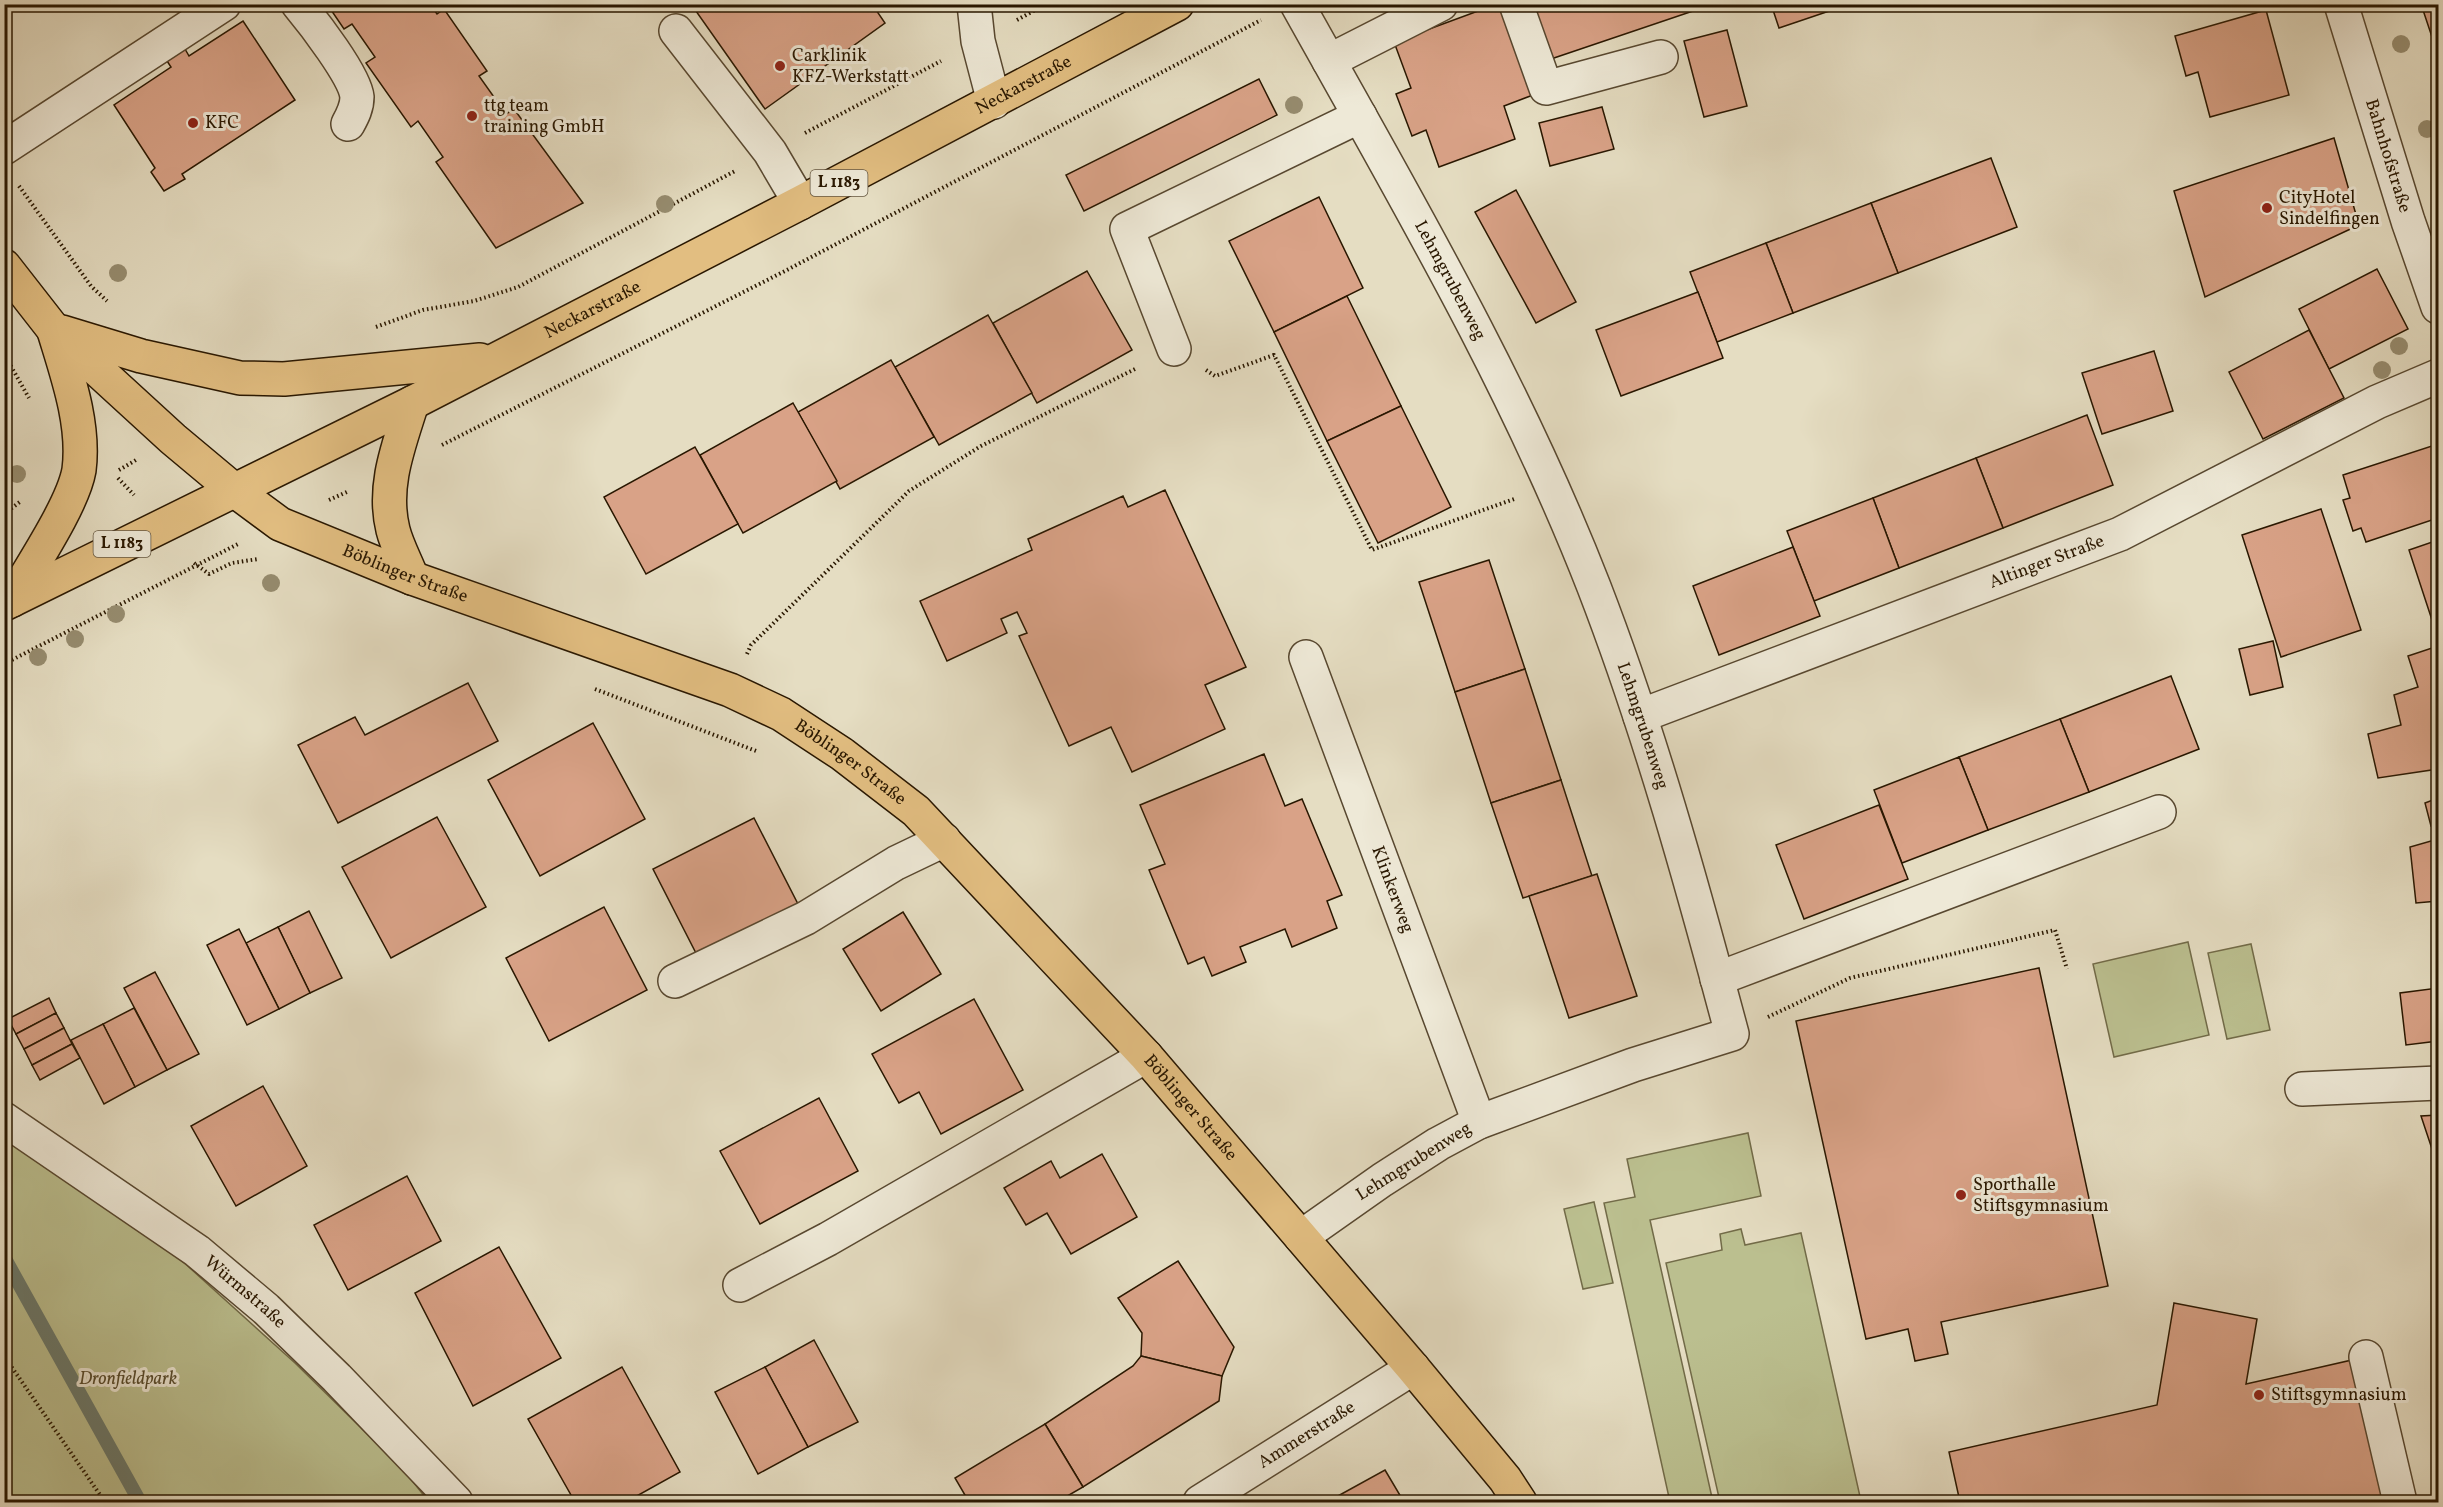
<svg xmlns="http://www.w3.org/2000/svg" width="2443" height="1507" font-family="Vollkorn,serif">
<rect width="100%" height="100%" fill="#e5ddc2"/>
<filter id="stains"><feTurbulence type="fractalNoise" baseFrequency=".00333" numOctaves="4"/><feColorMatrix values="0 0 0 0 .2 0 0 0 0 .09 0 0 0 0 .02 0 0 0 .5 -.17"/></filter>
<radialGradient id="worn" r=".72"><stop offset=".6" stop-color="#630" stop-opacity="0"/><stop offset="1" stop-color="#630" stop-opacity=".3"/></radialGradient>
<g fill="#bbbf8f" stroke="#726b48" stroke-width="1.5">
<path d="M2188,942l21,93 -95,22 -21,-93z"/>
<path d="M2251,944l19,86 -43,9 -19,-86z"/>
<path d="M1748,1133l13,63 -111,24 63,282h-43l-66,-299 31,-6 -8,-38z"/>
<path d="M4,1138l166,112 125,113 108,106 26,33h-424z"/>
<path d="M1594,1202l19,81 -30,6 -19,-80z"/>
<path d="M1741,1229l4,16 56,-12 60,268 -141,1 -54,-239 56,-13 -2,-16z"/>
</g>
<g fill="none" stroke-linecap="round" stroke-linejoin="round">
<path stroke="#6a796c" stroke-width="14" d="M4,1257l136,245"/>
</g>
<g fill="#d9a287" stroke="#291700" stroke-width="1.5">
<path d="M327,4h103l7,10 7,-5 43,62 -8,5 27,38 8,-5 69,94 -87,45 -60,-86 7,-5 -25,-36 -7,6 -45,-64 9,-6 -23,-33 -8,5z"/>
<path d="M691,4h181l13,19 -120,86z"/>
<path d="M1497,4h3l33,91 -29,11 11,33 -76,28 -13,-37 -14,6 -16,-42 15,-6 -17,-46z"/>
<path d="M1529,4h165l2,6 -148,50z"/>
<path d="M1771,4h79l-71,24z"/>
<path d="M2421,4h17v51z"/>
<path d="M2266,10l23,85 -79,22 -12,-45 -12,4 -11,-40z"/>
<path d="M243,21l52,79 -113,74 3,5 -21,12 -13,-19 4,-4 -41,-63 57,-38 -4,-6 18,-12 4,7z"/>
<path d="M1727,30l20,76 -43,11 -20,-76z"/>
<path d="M1259,79l18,36 -193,96 -18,-36z"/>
<path d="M1602,107l12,42 -64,17 -11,-43z"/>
<path d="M2334,138l25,87 -154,72 -31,-106z"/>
<path d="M1991,158l26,69 -119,46 -27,-70z"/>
<path d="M1516,190l60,112 -40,21 -61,-111z"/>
<path d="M1319,197l44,91 -89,44 -45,-91z"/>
<path d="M1871,203l27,70 -105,40 -27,-70z"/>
<path d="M1766,243l27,70 -76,29 -27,-70z"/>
<path d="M2377,269l31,60 -79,40 -30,-60z"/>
<path d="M1087,271l45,79 -95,53 -44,-80z"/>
<path d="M1698,292l25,66 -102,38 -25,-66z"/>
<path d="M1347,296l54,110 -74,35 -53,-109z"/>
<path d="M988,315l44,78 -93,52 -44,-78z"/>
<path d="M2309,330l35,68 -81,41 -34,-67z"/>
<path d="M2154,351l19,60 -71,23 -20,-61z"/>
<path d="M891,360l43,77 -94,52 -42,-77z"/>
<path d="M793,403l44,78 -94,52 -43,-78z"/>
<path d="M1401,406l50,101 -73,36 -51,-102z"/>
<path d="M2087,415l26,70 -110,43 -27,-70z"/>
<path d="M2438,444v74l-72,24 -5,-14 -8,3 -10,-31 7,-2 -7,-23z"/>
<path d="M695,447l43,77 -92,50 -42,-77z"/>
<path d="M1976,458l27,70 -104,40 -26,-70z"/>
<path d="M1165,490l81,177 -41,18 20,44 -93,43 -21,-45 -42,19 -50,-110 8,-3 -10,-21 -16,7 6,14 -60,28 -27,-60 112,-51 -4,-11 95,-43 5,11z"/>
<path d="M1873,498l26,70 -85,33 -27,-70z"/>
<path d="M2321,509l40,121 -80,27 -39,-122z"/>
<path d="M2438,540v78l-6,2 -23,-70z"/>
<path d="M1793,547l27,69 -101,39 -26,-69z"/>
<path d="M1489,560l36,109 -70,23 -36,-110z"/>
<path d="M2273,641l10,46 -33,8 -11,-46z"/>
<path d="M2438,646v123l-60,9 -10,-44 33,-9 -7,-30 24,-8 -10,-31z"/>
<path d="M1525,669l36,111 -70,23 -36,-111z"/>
<path d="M2171,676l28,73 -110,43 -29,-73z"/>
<path d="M468,683l30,58 -160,82 -40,-78 57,-28 10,18z"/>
<path d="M2060,719l29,73 -101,38 -29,-73z"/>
<path d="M593,723l52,96 -105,57 -52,-96z"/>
<path d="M1264,754l21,52 17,-7 40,96 -15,6 10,27 -45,19 -7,-18 -45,18 6,15 -34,14 -8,-19 -16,7 -39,-94 16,-6 -25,-59z"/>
<path d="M1959,757l29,73 -86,33 -28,-73z"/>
<path d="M1561,780l31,96 -69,22 -32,-95z"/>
<path d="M2438,798v26l-7,2 -6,-23z"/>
<path d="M1879,805l29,74 -104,40 -28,-74z"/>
<path d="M437,817l49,90 -95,51 -49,-91z"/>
<path d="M754,818l46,90 -101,51 -46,-90z"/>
<path d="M2438,839v62l-22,2 -6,-56z"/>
<path d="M1597,874l40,122 -68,22 -40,-122z"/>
<path d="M604,907l43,83 -98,51 -43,-83z"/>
<path d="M309,911l33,67 -32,15 -32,-66z"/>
<path d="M903,912l38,62 -60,37 -38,-62z"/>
<path d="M278,927l32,66 -31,16 -33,-66z"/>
<path d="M239,929l40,80 -32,16 -40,-80z"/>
<path d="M2039,968l69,318 -167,36 7,32 -33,7 -7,-32 -42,10 -70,-318z"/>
<path d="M155,972l44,82 -32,16 -43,-82z"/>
<path d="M2438,988v53l-32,4 -6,-52z"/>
<path d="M49,998l7,15 -40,21 -8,-15z"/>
<path d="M974,999l49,91 -82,44 -22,-42 -20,11 -27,-49z"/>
<path d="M134,1008l33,62 -32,17 -32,-63z"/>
<path d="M56,1013l8,15 -40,21 -8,-15z"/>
<path d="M103,1024l32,63 -31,17 -33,-64z"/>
<path d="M64,1028l8,16 -40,21 -8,-16z"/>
<path d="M72,1044l8,14 -40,22 -8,-15z"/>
<path d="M263,1086l44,80 -71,40 -45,-80z"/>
<path d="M819,1098l39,73 -98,53 -40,-73z"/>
<path d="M2438,1115v52l-17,-51z"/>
<path d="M1102,1154l35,63 -66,37 -24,-41 -21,12 -22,-37 47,-27 9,17z"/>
<path d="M407,1176l34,65 -93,49 -34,-65z"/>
<path d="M499,1247l62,111 -88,48 -58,-113z"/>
<path d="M1178,1261l56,86 -12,29 -81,-20 1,-23 -24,-35z"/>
<path d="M2174,1303l83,16 -11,65 106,-24 33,142h-425l-11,-50 208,-47z"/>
<path d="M814,1340l44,82 -50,25 -43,-80z"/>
<path d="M1141,1356l81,20 -3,25 -136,86 -38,-63 88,-58z"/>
<path d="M622,1367l58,105 -54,30h-51l-47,-83z"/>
<path d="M765,1367l43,80 -50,27 -43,-82z"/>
<path d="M1045,1424l38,63 -26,15h-88l-14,-24z"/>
<path d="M1385,1470l19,32h-77z"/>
</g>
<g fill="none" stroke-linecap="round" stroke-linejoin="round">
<g stroke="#584830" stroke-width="36">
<g id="minor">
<path d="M298,4c15,18 57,72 59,93 0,10 -4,18 -9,27"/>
<path d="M974,4l4,37 16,61"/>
<path id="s1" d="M1297,4c106,190 218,380 297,583 56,145 98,297 138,447l-99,31 -154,57 -41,22 -56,36 -81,57"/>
<path d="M1516,4l30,84 115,-31"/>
<path id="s2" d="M2341,4l67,217 30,86"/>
<path d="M676,31l94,121 30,51"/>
<path d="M1329,61l112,-57"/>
<path d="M4,148l220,-144"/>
<path d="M1174,349l-47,-120 233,-113"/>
<path id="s3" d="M1306,657l173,465"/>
<path id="s4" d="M1640,716l480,-182 257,-132 61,-26"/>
<path d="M1717,979l442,-167"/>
<path d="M675,981l131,-63 90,-55 48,-23"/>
<path d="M2302,1089l136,-6"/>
<path id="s5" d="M4,1119l193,132 69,58 71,69 119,124"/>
<path d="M740,1285l88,-46 318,-183"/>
<path d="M2366,1357l34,145"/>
<path id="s6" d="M1200,1502l213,-134"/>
</g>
</g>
<g stroke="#291700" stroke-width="36">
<g id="major">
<path id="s7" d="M4,266l50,64 119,109 61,51 46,34 132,54 318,112 51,24 61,40 74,57 230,245 267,312 92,111 15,23"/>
<path d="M62,332l79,24 99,22 44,1 196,-19"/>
<path d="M412,578c-6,-16 -15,-32 -19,-48 -11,-44 6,-85 19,-127"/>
<path d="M12,600c18,-32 61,-95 67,-130 6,-46 -12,-96 -25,-139"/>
<path id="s8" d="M4,604l408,-201 388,-200 377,-199"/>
</g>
</g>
<g stroke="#291700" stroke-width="4" stroke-dasharray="1.5 3" stroke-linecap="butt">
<path d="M1017,20l29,-16"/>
<path d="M805,133l136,-72"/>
<path d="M19,186l72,100 16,15"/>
<path d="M376,327l47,-17 51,-9 44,-14 217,-116"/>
<path d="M4,354l25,44"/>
<path d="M1206,370l9,6 59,-21 98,195 142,-51"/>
<path d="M442,445l343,-174 476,-251"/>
<path d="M119,470l17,-10"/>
<path d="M118,478l16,17"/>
<path d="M329,500l20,-9"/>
<path d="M4,514l17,-13"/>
<path d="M194,563l15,11 23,-11 26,-4"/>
<path d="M747,654l4,-9 158,-154 72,-45 156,-78"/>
<path d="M4,664l234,-120"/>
<path d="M595,689l161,62"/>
<path d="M1768,1017l82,-39 205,-48 12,39"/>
<path d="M4,1356l101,146"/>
</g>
<use href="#minor" stroke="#eee9d7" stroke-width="33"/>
<use href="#major" stroke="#e2be81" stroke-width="33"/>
</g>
<g fill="#968c6f">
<circle cx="2401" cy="44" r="9"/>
<circle cx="1294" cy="105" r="9"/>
<circle cx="2427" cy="129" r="9"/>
<circle cx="665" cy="204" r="9"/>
<circle cx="118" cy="273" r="9"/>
<circle cx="2399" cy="346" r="9"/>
<circle cx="2382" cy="370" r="9"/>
<circle cx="17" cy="474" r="9"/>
<circle cx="271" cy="583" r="9"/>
<circle cx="116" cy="614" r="9"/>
<circle cx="75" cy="639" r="9"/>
<circle cx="38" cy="657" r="9"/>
</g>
<g fill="#8f2418" stroke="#eee9d7" stroke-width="2">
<circle cx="780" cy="66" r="6"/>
<circle cx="472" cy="116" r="6"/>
<circle cx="193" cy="123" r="6"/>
<circle cx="2267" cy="208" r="6"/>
<circle cx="1961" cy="1195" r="6"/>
<circle cx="2259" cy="1395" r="6"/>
</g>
<g text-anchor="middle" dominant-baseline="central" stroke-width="6" stroke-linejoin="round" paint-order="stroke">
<g fill="#eee9d7" stroke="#645640" stroke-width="1.5">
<rect x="810.5" y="170" width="57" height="26" rx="4.5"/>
<rect x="93.5" y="531" width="57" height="26" rx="4.5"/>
</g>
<g font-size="16" font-weight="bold" fill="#291700">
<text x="839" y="183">L 1183</text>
<text x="122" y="544">L 1183</text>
</g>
<g font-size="18" fill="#291700" stroke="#eee9d7" text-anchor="start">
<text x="792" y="56">Carklinik<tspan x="792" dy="21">KFZ-Werkstatt</tspan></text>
<text x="484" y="106">ttg team<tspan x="484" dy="21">training GmbH</tspan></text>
<text x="205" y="123">KFC</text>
<text x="2279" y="198">CityHotel<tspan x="2279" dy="21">Sindelfingen</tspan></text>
<text x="1973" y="1185">Sporthalle<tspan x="1973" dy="21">Stiftsgymnasium</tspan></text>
<text x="2271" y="1395">Stiftsgymnasium</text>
</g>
<g font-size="18" fill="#291700" stroke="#eee9d7">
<text stroke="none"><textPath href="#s8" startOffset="1144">Neckarstraße</textPath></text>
<text stroke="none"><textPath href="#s2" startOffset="159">Bahnhofstraße</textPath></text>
<text stroke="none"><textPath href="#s1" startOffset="316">Lehmgrubenweg</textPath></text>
<text stroke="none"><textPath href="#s8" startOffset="658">Neckarstraße</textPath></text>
<text stroke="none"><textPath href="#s4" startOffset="435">Altinger Straße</textPath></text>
<text stroke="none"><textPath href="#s7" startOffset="514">Böblinger Straße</textPath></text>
<text stroke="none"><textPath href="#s1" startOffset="802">Lehmgrubenweg</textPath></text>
<text stroke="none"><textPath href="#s7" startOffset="1000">Böblinger Straße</textPath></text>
<text stroke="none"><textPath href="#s3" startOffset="248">Klinkerweg</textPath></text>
<text stroke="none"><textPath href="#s7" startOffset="1486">Böblinger Straße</textPath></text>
<text transform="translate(1414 1162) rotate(-32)">Lehmgrubenweg</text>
<text stroke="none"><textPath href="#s5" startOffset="297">Würmstraße</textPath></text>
<text stroke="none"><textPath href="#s6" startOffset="126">Ammerstraße</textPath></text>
</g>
<g font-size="18" font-style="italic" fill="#55492b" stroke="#eee9d7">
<text x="128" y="1379">Dronfieldpark</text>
</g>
</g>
<rect width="2443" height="1507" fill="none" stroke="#e5ddc2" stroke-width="24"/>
<rect x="6" y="6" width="2431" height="1495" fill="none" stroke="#291700" stroke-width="3"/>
<rect x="12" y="12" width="2419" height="1483" fill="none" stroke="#291700" stroke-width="1.5"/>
<rect width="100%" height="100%" filter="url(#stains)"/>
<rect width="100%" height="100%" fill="url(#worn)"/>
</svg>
